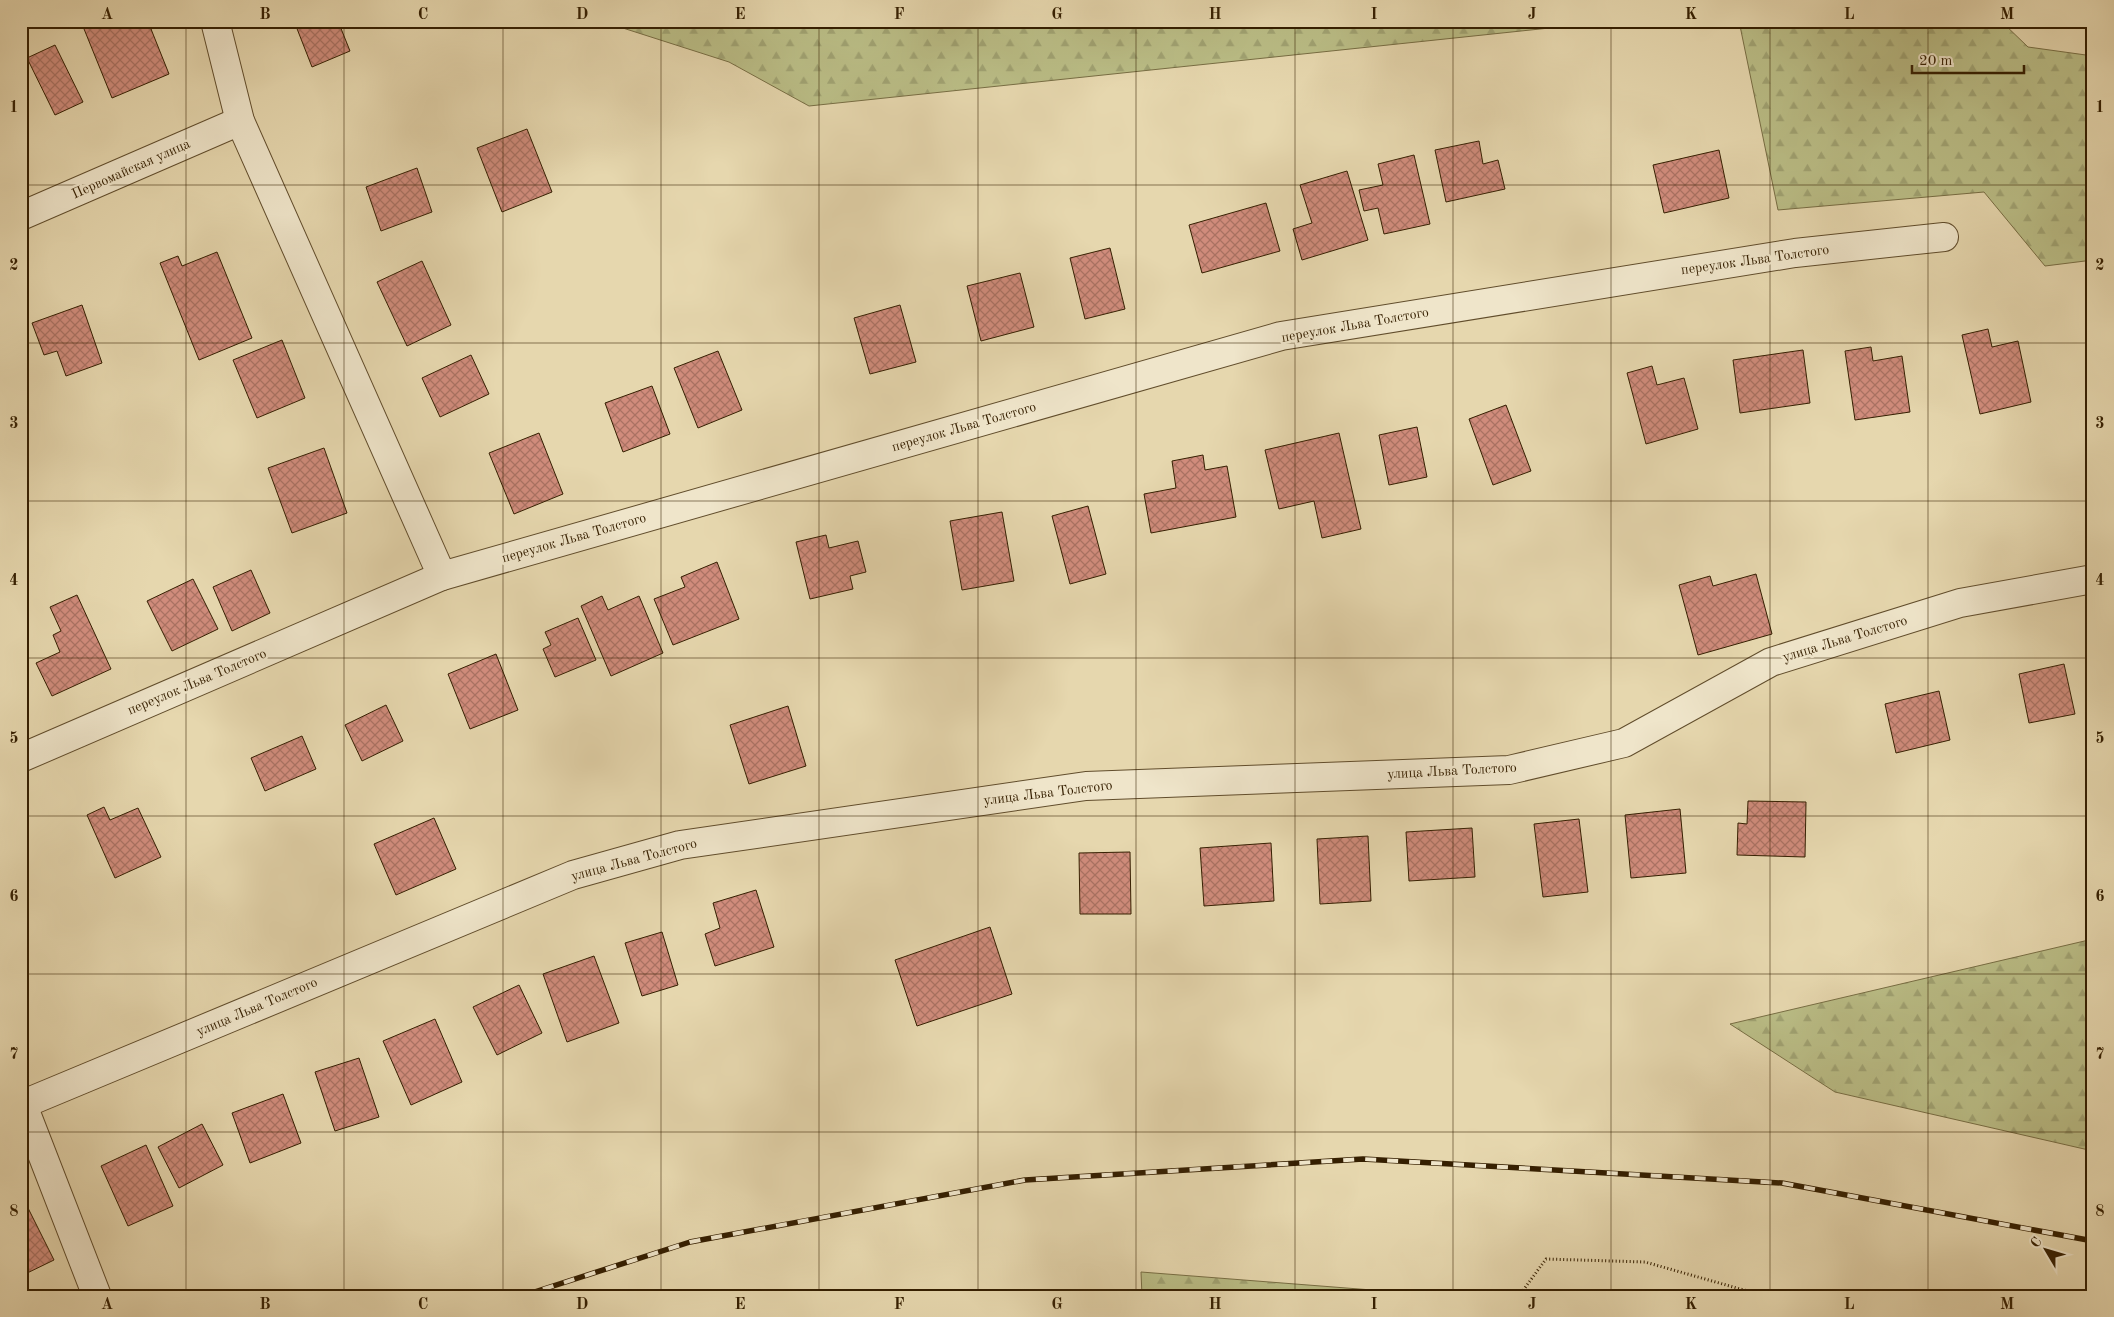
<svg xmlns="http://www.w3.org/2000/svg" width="2114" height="1317" font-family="'Old Standard TT',serif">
<defs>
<pattern id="forest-firs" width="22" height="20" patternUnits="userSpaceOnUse" patternTransform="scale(1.25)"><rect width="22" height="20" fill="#babd86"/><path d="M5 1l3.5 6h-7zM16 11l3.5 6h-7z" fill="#a0a272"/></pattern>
<pattern id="building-cross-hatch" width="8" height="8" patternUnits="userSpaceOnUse" patternTransform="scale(1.25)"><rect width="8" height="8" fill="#d08c7c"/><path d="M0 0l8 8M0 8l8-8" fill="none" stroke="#aa7263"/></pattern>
</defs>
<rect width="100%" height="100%" fill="#e6d7ae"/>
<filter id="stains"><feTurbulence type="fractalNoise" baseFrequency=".004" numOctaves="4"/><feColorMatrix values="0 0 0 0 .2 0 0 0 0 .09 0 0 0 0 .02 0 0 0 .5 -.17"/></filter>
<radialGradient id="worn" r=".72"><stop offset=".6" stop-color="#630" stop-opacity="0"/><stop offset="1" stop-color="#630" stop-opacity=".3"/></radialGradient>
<g fill="url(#forest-firs)" stroke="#786e44">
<path d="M601,21h1015l-807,85 -80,-44z"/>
<path d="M1739,21h262l27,26 65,9v204l-48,6 -61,-74 -206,18z"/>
<path d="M2093,939v212l-258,-59 -105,-68z"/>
<path d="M1141,1272l308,24h-307z"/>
</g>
<g fill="url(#building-cross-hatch)" stroke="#351f01">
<path d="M89,21h80l-18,8 18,45 -57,24 -30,-74z"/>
<path d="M294,21h44l12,30 -38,16z"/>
<path d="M55,45l28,57 -28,13 -28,-57z"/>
<path d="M527,129l25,63 -50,20 -25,-64z"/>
<path d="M1479,141l4,23 15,-4 7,29 -59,13 -11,-52z"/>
<path d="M1719,150l10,48 -65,15 -11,-48z"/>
<path d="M1414,155l16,69 -46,10 -6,-26 -14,3 -5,-21 24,-5 -5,-21z"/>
<path d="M417,168l15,44 -51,19 -15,-44z"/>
<path d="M1347,171l21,69 -66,20 -9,-31 19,-6 -12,-38z"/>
<path d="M1266,203l14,48 -78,22 -13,-48z"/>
<path d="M1110,248l15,61 -40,10 -15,-61z"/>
<path d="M217,252l35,86 -53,22 -39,-97 18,-7 4,10z"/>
<path d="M422,261l29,64 -44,21 -30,-64z"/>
<path d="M1020,273l14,54 -53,14 -14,-55z"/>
<path d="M82,305l20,58 -36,13 -9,-25 -13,4 -12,-32z"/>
<path d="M900,305l16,57 -46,12 -16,-56z"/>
<path d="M1988,329l4,18 26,-6 13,61 -51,12 -18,-79z"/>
<path d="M282,340l23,58 -48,20 -24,-58z"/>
<path d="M1871,347l2,14 29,-5 8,56 -55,8 -10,-69z"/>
<path d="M1803,350l7,53 -70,10 -7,-53z"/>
<path d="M718,351l24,59 -44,18 -24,-60z"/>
<path d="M471,355l18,39 -49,23 -18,-39z"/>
<path d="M1652,366l5,19 27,-7 14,51 -52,15 -19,-71z"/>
<path d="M652,386l18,48 -47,18 -18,-49z"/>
<path d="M1506,405l25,66 -38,14 -24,-66z"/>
<path d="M1417,427l10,50 -38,8 -10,-50z"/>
<path d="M539,433l24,61 -49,20 -25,-61z"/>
<path d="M1339,433l22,96 -39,9 -8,-37 -35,8 -14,-59z"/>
<path d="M324,448l23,65 -55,20 -24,-65z"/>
<path d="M1203,455l2,15 22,-4 9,51 -85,16 -7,-39 32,-6 -4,-27z"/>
<path d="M1088,506l18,68 -36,10 -18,-68z"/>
<path d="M1002,512l12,69 -52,9 -12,-69z"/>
<path d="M826,535l3,13 29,-7 8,31 -16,4 3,13 -43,10 -14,-57z"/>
<path d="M717,562l22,57 -66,26 -19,-46 31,-12 -4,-10z"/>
<path d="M251,570l19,43 -38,18 -19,-44z"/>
<path d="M1756,574l16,60 -74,21 -19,-70 31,-9 3,10z"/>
<path d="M193,579l25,50 -46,22 -25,-50z"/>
<path d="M77,595l34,74 -59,27 -16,-33 24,-11 -7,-17 8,-4 -11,-24z"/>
<path d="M602,596l6,14 31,-14 24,57 -52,23 -30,-70z"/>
<path d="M578,618l18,42 -41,17 -12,-28 8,-4 -6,-13z"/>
<path d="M496,654l22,56 -48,19 -22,-55z"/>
<path d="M2064,664l11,50 -46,9 -10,-49z"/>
<path d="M1939,691l11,49 -54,13 -11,-49z"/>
<path d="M386,705l17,36 -41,20 -17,-36z"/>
<path d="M788,706l18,60 -57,18 -19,-59z"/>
<path d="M302,736l14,33 -51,22 -14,-33z"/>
<path d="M1748,801l58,1 -1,55 -68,-2 1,-32 9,1z"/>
<path d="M104,807l6,13 28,-12 23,49 -46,21 -28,-63z"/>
<path d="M1680,809l6,64 -55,5 -6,-63z"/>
<path d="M434,818l22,51 -60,26 -22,-51z"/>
<path d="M1579,819l9,73 -45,5 -9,-73z"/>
<path d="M1472,828l3,49 -66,4 -3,-49z"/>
<path d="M1368,836l3,65 -51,3 -3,-65z"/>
<path d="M1271,843l3,58 -70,5 -4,-58z"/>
<path d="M1130,852l1,62h-51l-1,-61z"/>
<path d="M756,890l18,57 -59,19 -10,-32 15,-6 -7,-25z"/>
<path d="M990,927l22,67 -95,32 -22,-66z"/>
<path d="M662,932l16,53 -36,11 -17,-53z"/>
<path d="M594,956l25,67 -52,19 -24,-68z"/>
<path d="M519,985l23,48 -45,22 -24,-48z"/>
<path d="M435,1019l27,63 -51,23 -28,-64z"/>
<path d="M359,1058l20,59 -44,14 -20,-59z"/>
<path d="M283,1094l18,49 -51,20 -18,-50z"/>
<path d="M202,1124l21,41 -44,23 -21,-41z"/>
<path d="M146,1145l27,61 -45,20 -27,-60z"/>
<path d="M24,1200l30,60 -33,16v-75z"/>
</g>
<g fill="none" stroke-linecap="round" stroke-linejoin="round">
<g stroke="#614d2c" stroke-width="30">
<g id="minor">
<path d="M21,216l219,-95"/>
<path d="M442,576l839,-240 514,-83 149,-16"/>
<path d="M21,1100l76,196"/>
<path d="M21,1105l552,-230 107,-30 406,-59 423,-16 115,-27 147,-81 189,-59 133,-24"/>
</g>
</g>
<g stroke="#614d2c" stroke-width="30">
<path id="tertiary" d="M21,758l421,-182 -202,-455 -25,-100"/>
</g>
<path stroke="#351f01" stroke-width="3" stroke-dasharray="1 2.5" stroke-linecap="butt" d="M1519,1296l27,-37 99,3 120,34"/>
<use href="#minor" stroke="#efe5ca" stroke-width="28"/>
<use href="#tertiary" stroke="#efe5ca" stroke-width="28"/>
<g stroke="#351f01" stroke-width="5.5">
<path id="rail" d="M522,1296l168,-54 335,-62 338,-21 419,24 311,58"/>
</g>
<use href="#rail" stroke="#efe5ca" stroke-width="4" stroke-dasharray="11" stroke-linecap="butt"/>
</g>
<path fill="none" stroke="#351f01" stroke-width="1" stroke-opacity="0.55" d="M186,21v1275M344,21v1275M503,21v1275M661,21v1275M819,21v1275M978,21v1275M1136,21v1275M1295,21v1275M1453,21v1275M1611,21v1275M1770,21v1275M1928,21v1275M21,185h2072M21,343h2072M21,501h2072M21,658h2072M21,816h2072M21,974h2072M21,1132h2072"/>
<g text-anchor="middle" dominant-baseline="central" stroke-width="5" stroke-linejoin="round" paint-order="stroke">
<g font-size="14" fill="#351f01" stroke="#efe5ca">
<text transform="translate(131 169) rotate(-24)">Первомайская улица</text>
<text transform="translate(1755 260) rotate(-8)">переулок Льва Толстого</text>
<text transform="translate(1355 325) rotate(-10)">переулок Льва Толстого</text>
<text transform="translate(964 427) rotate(-16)">переулок Льва Толстого</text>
<text transform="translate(574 538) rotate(-16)">переулок Льва Толстого</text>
<text transform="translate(1845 639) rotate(-17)">улица Льва Толстого</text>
<text transform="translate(197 682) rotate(-23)">переулок Льва Толстого</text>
<text transform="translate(1452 771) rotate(-3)">улица Льва Толстого</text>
<text transform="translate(1048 793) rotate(-7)">улица Льва Толстого</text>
<text transform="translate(634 860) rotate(-15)">улица Льва Толстого</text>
<text transform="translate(257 1007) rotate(-23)">улица Льва Толстого</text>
</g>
</g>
<rect width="2114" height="1317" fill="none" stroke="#e6d7ae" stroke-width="55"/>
<g transform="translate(2046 1250) rotate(308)" stroke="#efe5ca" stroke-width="4" paint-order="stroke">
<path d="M0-4L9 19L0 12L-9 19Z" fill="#351f01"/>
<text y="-8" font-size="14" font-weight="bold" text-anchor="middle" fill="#351f01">С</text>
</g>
<path d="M1912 65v8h112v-8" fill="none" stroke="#351f01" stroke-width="2.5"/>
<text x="1919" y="65" font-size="15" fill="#351f01" stroke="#efe5ca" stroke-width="4" paint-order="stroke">20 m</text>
<rect x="28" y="28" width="2058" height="1262" fill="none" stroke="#351f01" stroke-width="2"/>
<g font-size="16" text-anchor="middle" font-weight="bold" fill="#351f01">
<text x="107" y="19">A</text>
<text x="265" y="19">B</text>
<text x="423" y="19">C</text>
<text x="582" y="19">D</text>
<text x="740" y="19">E</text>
<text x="899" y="19">F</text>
<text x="1057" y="19">G</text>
<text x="1215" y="19">H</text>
<text x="1374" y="19">I</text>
<text x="1532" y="19">J</text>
<text x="1691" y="19">K</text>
<text x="1849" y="19">L</text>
<text x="2007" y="19">M</text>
<text x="14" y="112">1</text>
<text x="2100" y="112">1</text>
<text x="14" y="270">2</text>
<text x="2100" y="270">2</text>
<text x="14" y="428">3</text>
<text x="2100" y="428">3</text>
<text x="14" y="585">4</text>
<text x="2100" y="585">4</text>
<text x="14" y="743">5</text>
<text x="2100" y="743">5</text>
<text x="14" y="901">6</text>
<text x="2100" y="901">6</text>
<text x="14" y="1059">7</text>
<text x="2100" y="1059">7</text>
<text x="14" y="1216">8</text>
<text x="2100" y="1216">8</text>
<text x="107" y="1309">A</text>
<text x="265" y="1309">B</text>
<text x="423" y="1309">C</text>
<text x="582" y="1309">D</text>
<text x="740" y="1309">E</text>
<text x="899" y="1309">F</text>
<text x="1057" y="1309">G</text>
<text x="1215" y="1309">H</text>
<text x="1374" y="1309">I</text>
<text x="1532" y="1309">J</text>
<text x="1691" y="1309">K</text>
<text x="1849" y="1309">L</text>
<text x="2007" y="1309">M</text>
</g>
<rect width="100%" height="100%" filter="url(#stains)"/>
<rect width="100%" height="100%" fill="url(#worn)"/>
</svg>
